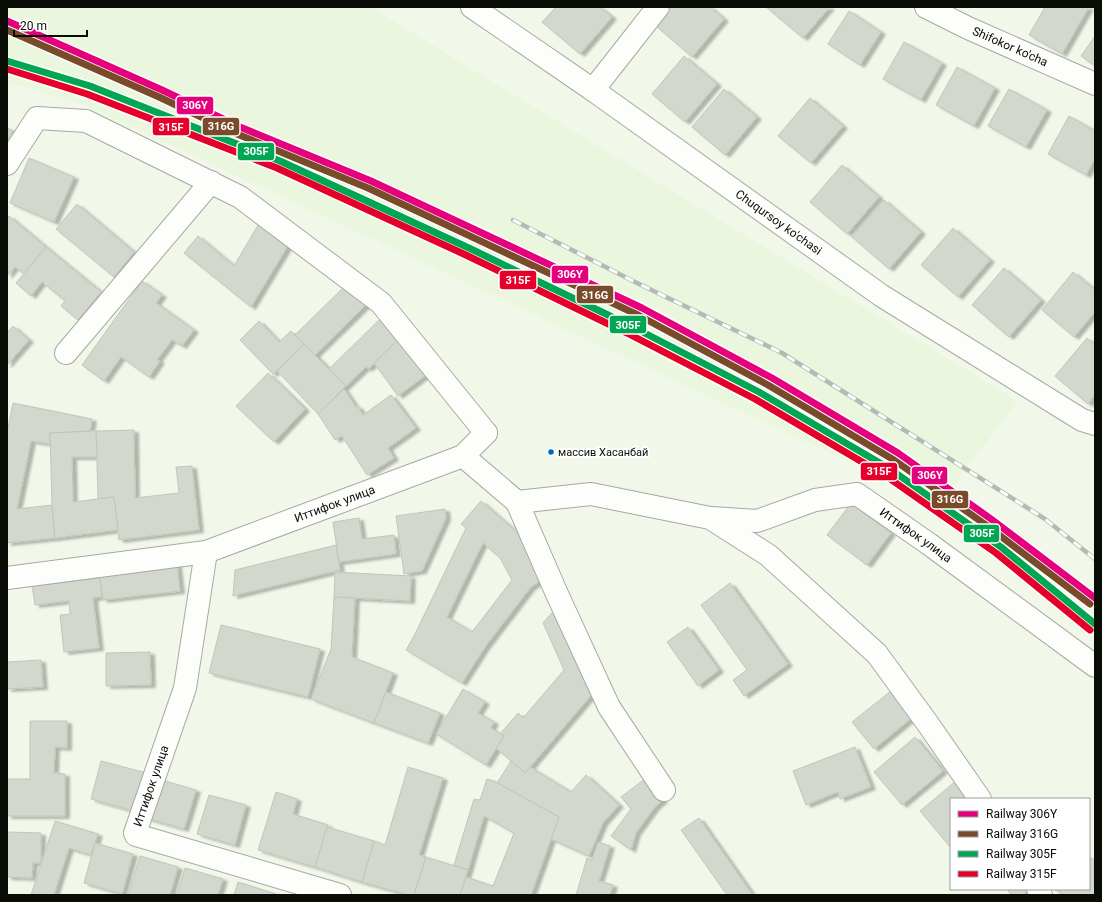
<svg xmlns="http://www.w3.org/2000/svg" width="1102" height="902" font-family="Roboto,sans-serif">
<defs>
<filter id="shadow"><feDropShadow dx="4.5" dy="2.5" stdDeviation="1" flood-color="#0004"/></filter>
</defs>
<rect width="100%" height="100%" fill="#f1f8ea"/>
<path fill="#eaf6de" d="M7,7h364l125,77 522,317 -79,103 -854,-399 -78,-23z"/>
<g fill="#d2d8cd" stroke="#c1c6bb" fill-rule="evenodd" filter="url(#shadow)">
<path d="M556,7h44l12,10 -32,37 -38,-32z"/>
<path d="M670,7h40l14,12 -32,38 -37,-32z"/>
<path d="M766,7h64l-27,31z"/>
<path d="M1045,7h44l-27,47 -33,-19z"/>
<path d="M849,11l32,21 -21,33 -32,-21z"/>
<path d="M1095,36v30l-14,-10z"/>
<path d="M904,42l38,21 -21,37 -38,-21z"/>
<path d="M684,56l33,28 -32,38 -33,-28z"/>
<path d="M957,67l38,21 -21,38 -38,-21z"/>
<path d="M724,89l33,28 -32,38 -33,-28z"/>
<path d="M1009,89l38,21 -21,37 -38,-21z"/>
<path d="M810,98l33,28 -32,37 -33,-27z"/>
<path d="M1069,116l26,15v28l-9,16 -38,-21z"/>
<path d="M7,128l5,2 -5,12z"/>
<path d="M29,158l45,19 -20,45 -44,-19z"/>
<path d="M842,165l37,32 -32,37 -37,-32z"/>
<path d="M884,200l37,32 -32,37 -37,-32z"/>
<path d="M77,204l57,48 -20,25 -58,-48z"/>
<path d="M9,216l37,31 -22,27 -9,-7 -8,9v-58z"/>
<path d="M258,225l31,19 -38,63 -67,-54 14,-17 36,30z"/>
<path d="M953,228l37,32 -32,37 -37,-32z"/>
<path d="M46,247l55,45 -23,28 -17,-14 4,-5 -23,-19 -11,14 -15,-13z"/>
<path d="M1004,268l37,32 -32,37 -37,-32z"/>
<path d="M1073,272l22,18v22l-21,25 -32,-27z"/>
<path d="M142,281l20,14 -6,8 38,27 -12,16 -10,-6 -15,20 3,1 -11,16 -28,-20 -17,24 -22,-16z"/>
<path d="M349,282l20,20 -54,53 -20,-20z"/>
<path d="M381,318l19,20 -32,31 -2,-2 -20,19 -17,-17z"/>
<path d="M259,321l20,21 12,-11 13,13 -31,30 -33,-34z"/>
<path d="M13,326l16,14 -22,25v-32z"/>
<path d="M400,338l26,37 -28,21 -24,-33z"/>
<path d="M1087,338l8,7v50l-7,9 -33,-28z"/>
<path d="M304,344l42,42 -28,28 -41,-43z"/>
<path d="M268,373l37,36 -31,33 -38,-36z"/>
<path d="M344,389l12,18 2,-1 5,9 28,-20 25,33 -28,20 6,10 -27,17 -25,-39 -7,4 -17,-26z"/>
<path d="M13,403l79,16 -2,12 -40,2v11l-19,-3 -14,68 35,-4 3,33 -48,5v-110z"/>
<path d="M134,430l1,68 44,-5 -3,-26 16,-1 7,64 -80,10 -5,-43 -16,2 -2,-68z"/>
<path d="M96,431l1,26h-25l1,45 41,-5 4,33 -63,8 -3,-33 -2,-72z"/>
<path d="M481,501l40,35 23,43 -13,8 -46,60 -23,36 -56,-33 9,-16 51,-106 -5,-4zM483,543l17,15 12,22 -40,52 -25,-15z"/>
<path d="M851,503l40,30 -24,32 -40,-30z"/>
<path d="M445,509l1,9 -24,53 -18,3 -8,-58z"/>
<path d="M359,518l3,21 32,-4 2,19 -57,8 -6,-40z"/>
<path d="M336,545l4,25 -107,26 2,-26z"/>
<path d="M177,564l3,27 -77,9 -4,-27z"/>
<path d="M335,572l76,4 -1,25 -76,-4z"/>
<path d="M100,578l2,19 -9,1 6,50 -35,4 -4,-37 10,-1 -1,-13 -34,4 -3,-19z"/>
<path d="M730,583l58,81 -44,32 -11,-16 14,-10 -46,-65z"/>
<path d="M334,597l21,1 -3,59 41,16 -19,50 -63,-24 20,-50z"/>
<path d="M556,608l38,84 -69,81 -29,-25 8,-12 -4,-2 18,-21 5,5 41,-48 -21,-47z"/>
<path d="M221,625l99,24 -12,48 -99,-24z"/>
<path d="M688,627l31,43 -21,16 -31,-44z"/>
<path d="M150,652l1,33 -45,1v-33z"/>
<path d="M41,660l2,27 -36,2v-27z"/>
<path d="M463,689l22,13 -7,11 16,9 -3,6 13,8 -18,29 -50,-31z"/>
<path d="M891,691l22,26 -39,32 -22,-27z"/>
<path d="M386,692l54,21 -12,30 -54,-20z"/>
<path d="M30,721h37v27l-12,-1 -1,26 11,1v42h-58v-37h23z"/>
<path d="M915,737l28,34 -41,34 -28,-33z"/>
<path d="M855,747l16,40 -31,12 -2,-7 -32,13 -13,-34z"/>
<path d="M101,761l49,13 -10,39 -49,-14z"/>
<path d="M511,761l14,12 5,-6 41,25 15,-17 33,30 -16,18 -14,33 -38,-17 8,-22 -62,-34z"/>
<path d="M408,767l35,11 -24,77 7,2 -12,38h-6l-46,-13 12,-41 11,4z"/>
<path d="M646,778l17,22 -8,7 -19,26 -5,17 -20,-14 20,-27 -10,-12z"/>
<path d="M158,779l38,11 -12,39 -38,-11z"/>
<path d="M487,779l7,2 65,36 -28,78h-71l6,-18 27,9 21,-53 -30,-17 -16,54 -14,-5 20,-66 6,1z"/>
<path d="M956,781l15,18h-20v49l-31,-37z"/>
<path d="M276,792l21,7 -4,15 35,11 -13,42 -57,-17z"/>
<path d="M209,795l37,10 -11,40 -38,-11z"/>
<path d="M699,818l53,76 -1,1h-24l-46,-65z"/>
<path d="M55,821l43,13 -7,21 -22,-7 -15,47h-23z"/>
<path d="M327,827l47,14 -12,41 -47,-15z"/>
<path d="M7,832l34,1v30h-8l-1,15 -25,-1z"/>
<path d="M598,842l12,4 -11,35 14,4 -3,10h-34l11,-37 5,2z"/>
<path d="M95,843l38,11 -11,40 -38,-11z"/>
<path d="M140,856l38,11 -8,28h-42z"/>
<path d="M426,857l42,13 -8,25h-46z"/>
<path d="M1089,857l6,3v35h-31l-10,-6h35z"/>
<path d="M185,868l38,11 -5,16h-41z"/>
<path d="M238,882l38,12 -1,1h-41z"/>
<path d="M1007,889h24l-9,6h-11z"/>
</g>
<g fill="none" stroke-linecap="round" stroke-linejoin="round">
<g stroke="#a5aaa0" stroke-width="24">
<g id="street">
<path id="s1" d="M593,90l289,206 200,124 13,4"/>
<path d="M7,164l30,-46 49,3 154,76 141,106 105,130"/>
<path d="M66,353l145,-171"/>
<path d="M463,456l54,46 74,-8 119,24 58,37 109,99 51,70 52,75"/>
<path d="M517,502l40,92 52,113 55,83"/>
<path id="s2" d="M712,518l45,3 58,-21 42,-6 72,50 166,122"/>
<path d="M206,552l-21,136 -50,145 1,2 204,60"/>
<path d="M1038,889l3,6"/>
</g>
</g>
<g stroke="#a5aaa0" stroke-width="24">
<g id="secondary">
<path d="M472,7l121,83 65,-83"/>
<path id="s3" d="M926,7l42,21 127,56"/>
<path id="s4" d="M7,578l199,-26 257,-96 23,-23"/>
</g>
</g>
<use href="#street" stroke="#fdfefc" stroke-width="22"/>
<use href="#secondary" stroke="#fdfefc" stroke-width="22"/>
<g stroke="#b7b9b5" stroke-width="4.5">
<path id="rail" d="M513,220l122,62 147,71 263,166 50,40"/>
</g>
<use href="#rail" stroke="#fff" stroke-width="3" stroke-dasharray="9" stroke-linecap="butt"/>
<g stroke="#fff" stroke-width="10">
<path id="rail-1" d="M7,21l155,69 78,37 131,54 271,127 130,70 126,75 93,66 104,79"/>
</g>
<g stroke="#fff" stroke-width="10">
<path id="rail-2" d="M7,30l152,67 78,37 131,54 270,127 130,70 126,75 92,65 104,79"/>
</g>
<g stroke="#fff" stroke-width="10">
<path id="rail-3" d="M7,61l83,25 190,75 191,88 160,77 128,66 131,77 111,78 94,77"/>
</g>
<g stroke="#fff" stroke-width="10">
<path id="rail-4" d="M7,69l80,25 190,74 191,88 159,77 128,66 131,77 110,77 94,77"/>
</g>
<use href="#rail-1" stroke="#e5007d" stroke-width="7"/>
<use href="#rail-2" stroke="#7a4b2a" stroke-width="7"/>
<use href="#rail-3" stroke="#00a651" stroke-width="7"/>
<use href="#rail-4" stroke="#e4002b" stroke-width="7"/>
</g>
<circle fill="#0065bd" stroke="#fff" stroke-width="1.5" cx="551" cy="452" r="3.5"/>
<g text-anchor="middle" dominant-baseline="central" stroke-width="4" stroke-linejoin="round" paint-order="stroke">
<g font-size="11" fill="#0a0d06" stroke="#fff" text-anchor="start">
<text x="558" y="452">массив Хасанбай</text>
</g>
<g font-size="12" fill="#0a0d06" stroke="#fff">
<text stroke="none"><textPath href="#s3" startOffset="93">Shifokor ko'cha</textPath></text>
<text stroke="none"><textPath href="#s1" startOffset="228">Chuqursoy ko'chasi</textPath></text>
<text stroke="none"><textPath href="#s4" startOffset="338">Иттифок улица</textPath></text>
<text stroke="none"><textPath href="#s2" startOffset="221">Иттифок улица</textPath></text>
<text transform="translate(151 786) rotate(-71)">Иттифок улица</text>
</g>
</g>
<g stroke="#fff" stroke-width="1.5">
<rect x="176" y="96" width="38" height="19" rx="4" fill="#e5007d"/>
<rect x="202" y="117" width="38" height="19" rx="4" fill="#7a4b2a"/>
<rect x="152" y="117" width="38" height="19" rx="4" fill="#e4002b"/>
<rect x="237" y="142" width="38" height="19" rx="4" fill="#00a651"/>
<rect x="551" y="265" width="38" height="19" rx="4" fill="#e5007d"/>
<rect x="499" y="270" width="38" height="20" rx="4" fill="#e4002b"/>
<rect x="576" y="285" width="38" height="19" rx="4" fill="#7a4b2a"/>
<rect x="609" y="315" width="38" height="19" rx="4" fill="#00a651"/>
<rect x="860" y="462" width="38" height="19" rx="4" fill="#e4002b"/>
<rect x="911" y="466" width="37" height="19" rx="4" fill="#e5007d"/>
<rect x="931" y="490" width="38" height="19" rx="4" fill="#7a4b2a"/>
<rect x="963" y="524" width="37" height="19" rx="4" fill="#00a651"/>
</g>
<g font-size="11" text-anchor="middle" font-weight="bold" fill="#fff">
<text x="195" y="109">306Y</text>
<text x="221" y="130">316G</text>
<text x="171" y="131">315F</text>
<text x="256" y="155">305F</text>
<text x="570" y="278">306Y</text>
<text x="518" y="284">315F</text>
<text x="595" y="299">316G</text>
<text x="628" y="329">305F</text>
<text x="879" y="475">315F</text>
<text x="930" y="479">306Y</text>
<text x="950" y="503">316G</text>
<text x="982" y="537">305F</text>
</g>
<rect width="1102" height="902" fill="none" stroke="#0a0d06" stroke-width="16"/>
<rect x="950" y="798" width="140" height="92" fill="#ffffff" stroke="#9d9e9b"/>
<rect x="958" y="811" width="20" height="6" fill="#e5007d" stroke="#9d9e9b"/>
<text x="986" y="818" font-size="12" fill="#0a0d06">Railway 306Y</text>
<rect x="958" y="831" width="20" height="6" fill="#7a4b2a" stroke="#9d9e9b"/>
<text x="986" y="838" font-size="12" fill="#0a0d06">Railway 316G</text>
<rect x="958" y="851" width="20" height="6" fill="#00a651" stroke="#9d9e9b"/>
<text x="986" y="858" font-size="12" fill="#0a0d06">Railway 305F</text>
<rect x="958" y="871" width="20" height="6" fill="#e4002b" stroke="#9d9e9b"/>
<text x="986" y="878" font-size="12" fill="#0a0d06">Railway 315F</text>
<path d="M14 30v6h73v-6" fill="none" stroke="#0a0d06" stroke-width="2"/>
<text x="20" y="30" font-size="12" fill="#0a0d06" stroke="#ffffff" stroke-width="3" paint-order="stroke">20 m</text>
</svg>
